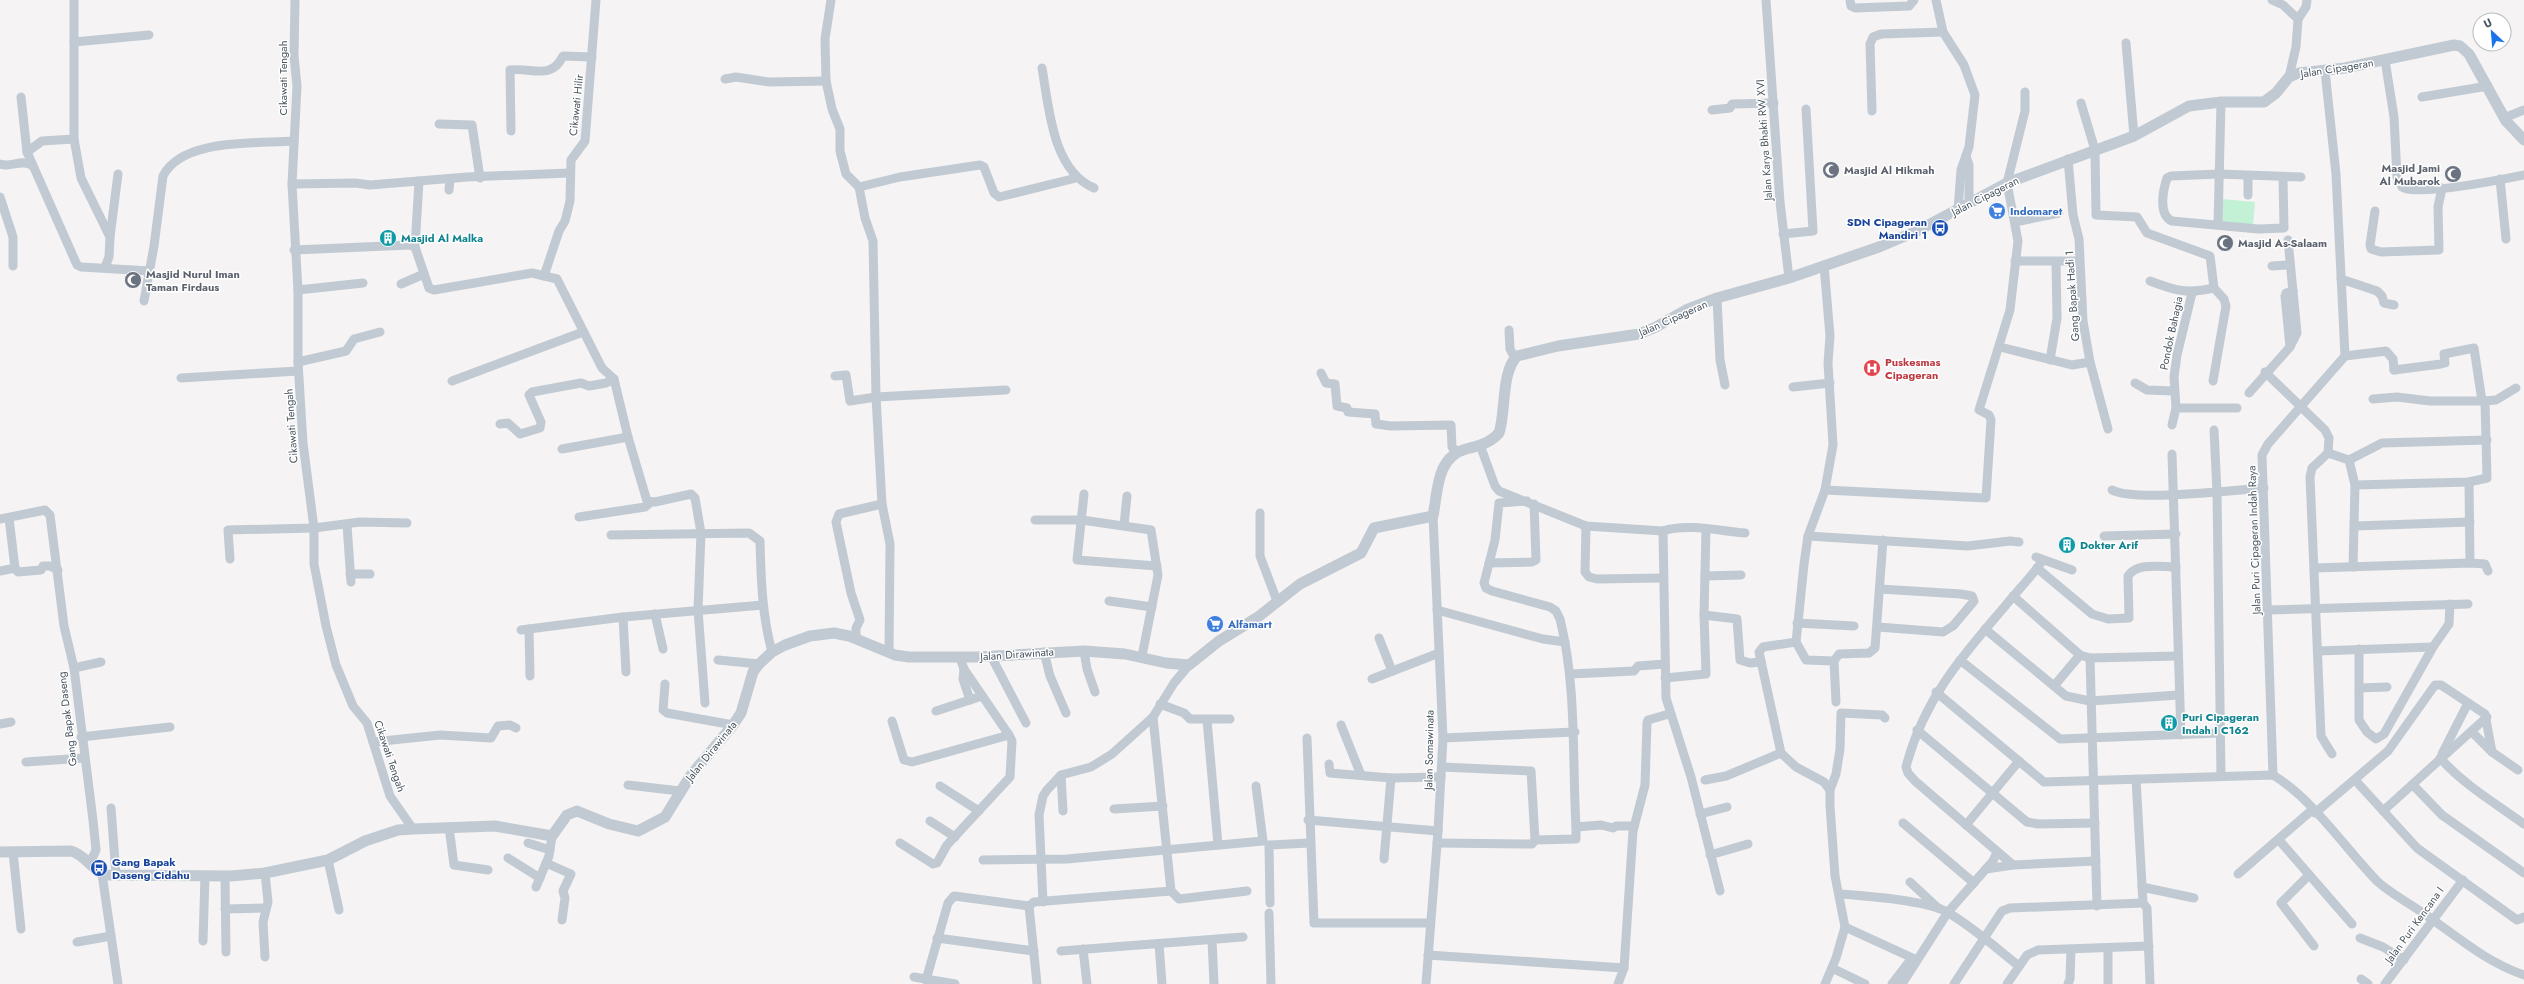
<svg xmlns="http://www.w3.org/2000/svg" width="2524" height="984" font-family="Jost,sans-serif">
<rect width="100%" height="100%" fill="#f5f3f3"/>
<path fill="#c3f1d5" d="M2221,199l34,3 -2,24 -31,-2z"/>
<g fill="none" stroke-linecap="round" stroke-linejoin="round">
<g stroke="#c1cad2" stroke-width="9">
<path d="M74,0v139l7,39 29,59 -1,20 -4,10"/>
<path d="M295,0l-1,56 3,30 -5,98 6,106v72l5,81 11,85v36l12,62 10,39 17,41 14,17 23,73 23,33"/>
<path d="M831,0l-6,39 1,42 6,28 8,20v22l6,23 13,13 6,31 8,23 3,156 6,107 -43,10 -3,8 15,71 9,27 -4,8v10"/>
<path d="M1766,0l14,202 9,76"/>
<path d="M1850,0l1,6 4,2 54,-2 5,-6"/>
<path d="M1936,0l7,32 21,33 11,30 -6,52 -8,23 -3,40"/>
<path d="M2272,0l11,5 15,14 -2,28 -7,30"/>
<path d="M2298,19l8,-12 1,-7"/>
<path d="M74,42l75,-7"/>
<path d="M2126,43l8,93"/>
<path d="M2385,60l9,57 3,60 5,10c14,10 102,-8 122,-12"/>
<path d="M1042,68c7,39 10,102 52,120"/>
<path d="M725,79l11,-2 33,5 57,-1"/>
<path d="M21,97l6,55"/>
<path d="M2422,97l66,-11"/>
<path d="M2081,103l14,47 1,65 41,2 10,16 63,23 4,32 10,11 2,7 -13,75"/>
<path d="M1712,110l18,-2 2,-4 42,-1"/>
<path d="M1872,111l-2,-67 3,-7 8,-3 62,-2"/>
<path d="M2504,118l20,-8"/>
<path d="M439,124l33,1 8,53"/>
<path d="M511,131l-1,-61c22,-3 41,11 53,-14l29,1"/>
<path d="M74,139l-32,2 -15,11 50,113 4,2 69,4"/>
<path d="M1966,156l3,9v40"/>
<path d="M2068,159l5,56 6,24 4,82 7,41 18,67"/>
<path d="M0,164c11,4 21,-5 31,1"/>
<path d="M2283,178l1,50 -26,1 -86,-8c-14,-6 -9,-31 -5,-43l4,-2 48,-2 82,3"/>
<path d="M2500,179l6,60"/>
<path d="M292,184l63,-1 15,2 97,-8 102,-4"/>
<path d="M859,187l41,-10 80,-12 4,2 10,26 5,4 77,-19"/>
<path d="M449,190l1,-11"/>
<path d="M2248,195v-19"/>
<path d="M0,197l13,40v29"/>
<path d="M2375,211l-5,34 1,4 10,3 58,-2 -1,-43 4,-19"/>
<path d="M2015,222l44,-9"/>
<path d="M2218,225l3,-123"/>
<path d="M1783,234l30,-3 -7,-122"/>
<path d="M110,237l8,-63"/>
<path d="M415,247l4,-66"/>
<path d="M294,250l116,-5 5,2 14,41 5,2 98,-17 25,6 45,89 12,11 14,58 19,64 8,1 36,-8 4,4 6,35 -3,77 7,93"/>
<path d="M2015,261h61"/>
<path d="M1824,265l6,71 -2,27 5,82 -8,45 -17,46 -4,28 -8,78 10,18 28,1"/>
<path d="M2272,266l17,-1"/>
<path d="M544,276l15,-45 6,-10 5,-20 1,-41 14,-19 11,-141"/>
<path d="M2341,279l36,12 5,5 2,7 10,2"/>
<path d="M2150,281c26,10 37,13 64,7"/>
<path d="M401,284l23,-10"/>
<path d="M298,290l65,-7"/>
<path d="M1717,298l3,62 5,25"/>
<path d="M144,301l10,-55 9,-70c19,-38 92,-32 131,-35"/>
<path d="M1509,330l1,19 5,9"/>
<path d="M2000,347l72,18 18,-3"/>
<path d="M2290,347l-5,-51 1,-3 7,-2"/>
<path d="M2345,356l41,-5 7,8 1,11"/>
<path d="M2050,360l7,-42 -1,-56"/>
<path d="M298,362l48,-11 8,-12 26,-7"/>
<path d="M2394,370l47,-6 4,-1 -1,-9 30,-6 8,53"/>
<path d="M2265,372l60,58 4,8 -1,15"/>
<path d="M1321,373l5,10 9,1 2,22 10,2 1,4 27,2 1,10 15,2 60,-1 1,22 5,5"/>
<path d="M835,376l11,-1 4,26 26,-4 130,-7"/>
<path d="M181,378l117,-7"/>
<path d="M452,381l131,-49"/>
<path d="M2135,383l12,7 27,1"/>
<path d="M1793,387l37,-4"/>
<path d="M2249,393l41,-46 7,-14 -9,-93"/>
<path d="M2485,401l11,-1 20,-12"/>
<path d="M2176,408h61"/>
<path d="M500,424l8,-1 12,11 20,-6 1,-6 -12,-27 3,-3 49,-9 8,3 17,-3 8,-4"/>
<path d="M2172,425l4,-17 -2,-31 3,-22 15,-62"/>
<path d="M2214,430l3,62 4,284"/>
<path d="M1480,445l15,41 4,5 87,35 77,5c24,-8 57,0 82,2"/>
<path d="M562,449l66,-12"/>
<path d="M2172,454l9,281"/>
<path d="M2349,460l33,-17 105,-3"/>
<path d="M2469,482l1,81"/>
<path d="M2355,485l114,-3 18,-4 -2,-77h-55l-33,-4 -24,2"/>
<path d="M1825,490l161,8 5,-78 -2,-5 -10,-5 31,-100 8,-69 -11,-58 18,-72v-19"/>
<path d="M2112,490c22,12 123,0 152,-2"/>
<path d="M1084,494l-7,66 80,6"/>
<path d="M1527,501l-28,2 -4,37 -11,43 2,5 6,3 58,16 6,4 4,8c17,69 12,138 16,208"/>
<path d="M882,504l8,40 -1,108"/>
<path d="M1260,513v43l17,45"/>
<path d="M579,517l66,-10 6,-5"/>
<path d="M9,518l6,50 3,4 23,-2 2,-4h7l8,4"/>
<path d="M0,519l45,-9 5,5 14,111 10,42 19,152 3,30 -6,13"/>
<path d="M1035,520h47l69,10 7,45 -16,81"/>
<path d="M347,525l4,57"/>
<path d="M1124,525l3,-29"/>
<path d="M1586,526l-1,46 4,5 8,2 65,-1"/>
<path d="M2355,526l115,-4"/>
<path d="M1663,531l3,167 25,79 29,114"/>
<path d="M611,535l138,-2 11,8c1,38 2,74 12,111"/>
<path d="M1808,536l160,10 42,-5 9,1"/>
<path d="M2104,536l72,-2"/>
<path d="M2036,557l36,13"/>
<path d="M230,559l-2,-29 86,-2 46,-6 47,1"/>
<path d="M1489,563l43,-1 4,-2 -2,-56"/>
<path d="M2037,568l55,46 16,5 21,-1 -1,-42c9,-14 33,-9 48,-9"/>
<path d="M2315,568l155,-5 15,1 3,7"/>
<path d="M0,571l15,-3"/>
<path d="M350,574h20"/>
<path d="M1705,576l36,-1"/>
<path d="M2013,596l67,59 10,3 88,-2"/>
<path d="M1109,601l43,6"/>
<path d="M1437,610l106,29 22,3"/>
<path d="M2268,610l200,-6"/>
<path d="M655,614l8,35"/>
<path d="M1704,615l33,4 3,41 10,3 11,-1"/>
<path d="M623,617l3,55"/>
<path d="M1797,623l57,3"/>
<path d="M1878,627l65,5 10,-6 21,-25 -2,-5 -11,-2 -81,-5"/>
<path d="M529,629l1,47"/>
<path d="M1985,629l81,67 24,5 89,-6"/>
<path d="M521,630l102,-13 140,-12"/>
<path d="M1379,638l13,33"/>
<path d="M1796,642l-33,5 -4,5 22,101 15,14 28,15 6,8"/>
<path d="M2359,649v71l8,12 9,7 8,-5 49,-87 16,-23 1,-20"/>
<path d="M1084,651l3,18 8,23"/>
<path d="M2318,651l115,-4"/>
<path d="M1044,652l6,24 16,37"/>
<path d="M991,656l35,67"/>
<path d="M2090,658l7,248"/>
<path d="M718,660l41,4"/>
<path d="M1960,660l100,79 160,-6"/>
<path d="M74,668l27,-6"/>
<path d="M964,669l-1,10 7,21"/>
<path d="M1571,674l63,-3 4,-5 27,-2"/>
<path d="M1665,678l41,-4 -2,-59 2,-86"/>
<path d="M1372,679l67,-26"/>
<path d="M665,684l-2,26 4,3 66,12"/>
<path d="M2054,686l26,-31"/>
<path d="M2359,688l28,-1"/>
<path d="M1936,692l108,90 229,-7c40,24 71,72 104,106 14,13 34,23 49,34 33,23 60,47 98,60"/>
<path d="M1836,702l-2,-41 5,-7 30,-1 6,-5 8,-108"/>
<path d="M1160,704l24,9 6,6h40"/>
<path d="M936,711l46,-15"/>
<path d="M1153,717l18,174 8,8 68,-8"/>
<path d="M1207,720l11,125"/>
<path d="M892,721l12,39 8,2 97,-27 -45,-66 -4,-11"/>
<path d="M0,724l11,-2"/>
<path d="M1341,725l20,50"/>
<path d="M1917,730l110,92 11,2 57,-1"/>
<path d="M2472,732l20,20 26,18"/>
<path d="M81,737l89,-10"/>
<path d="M1307,738l7,185h116"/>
<path d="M1443,738l132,-6"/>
<path d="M373,742l67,-7 51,3 7,-12 12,-1 6,3"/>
<path d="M2332,754l-11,-18 -11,-259 2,-9 16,-15 21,7 6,25 -2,82"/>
<path d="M2442,754l26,-51"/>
<path d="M2440,758c24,27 55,45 84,66"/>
<path d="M26,762l58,-4"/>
<path d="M1329,764l1,9 61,5 50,-1"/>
<path d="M1061,775l2,36"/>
<path d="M2273,775l-11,-320 6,-11 77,-88 -9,-182 -11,-103"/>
<path d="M2136,779l7,124 4,5 3,76"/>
<path d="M1705,780l21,-4 55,-23"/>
<path d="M2355,780l62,68 100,72 7,-3"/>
<path d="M628,785l52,6"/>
<path d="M2413,785l29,30 82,58"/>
<path d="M940,786l39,25"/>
<path d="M111,808l5,67"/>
<path d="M1114,809l49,-3"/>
<path d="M2383,811l104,-94"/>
<path d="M2315,813l73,-62 47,-66h6l44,29 7,38"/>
<path d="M1700,814l27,-7"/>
<path d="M1308,820l130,11"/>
<path d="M930,821l25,16"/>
<path d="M1903,823l71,60"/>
<path d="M1966,825l53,-64"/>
<path d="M449,827l5,38 34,5"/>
<path d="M1535,840l41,-1v-12l25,-2 12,3 3,-2h18"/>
<path d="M2279,840l73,84"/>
<path d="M528,843l22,7"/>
<path d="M900,843l33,21 4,-1 10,-18 63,-68 2,-36 -3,-6"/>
<path d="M1437,843l95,1 3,-4 -4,-69 -89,-4"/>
<path d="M13,852l8,77"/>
<path d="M1710,855l38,-11"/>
<path d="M508,858l32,20"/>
<path d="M1384,859l7,-81"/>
<path d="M328,860l11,50"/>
<path d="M983,860l84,-1 196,-18 -7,-55"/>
<path d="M546,863l25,11 -8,17 2,7 -3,22"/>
<path d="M2013,865l-98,-84 -7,-8 -2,-6c17,-67 56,-111 100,-162 12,-15 26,-29 37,-45"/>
<path d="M1986,869l27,-4 83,-4"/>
<path d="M265,873l3,29 -5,20 2,35"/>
<path d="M102,874l16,110"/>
<path d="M2238,874l74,-64"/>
<path d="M2309,875l-28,28 33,43"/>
<path d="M225,876l1,76"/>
<path d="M1910,882l28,26"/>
<path d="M536,887l13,-31 3,-20"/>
<path d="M2142,887l52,11"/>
<path d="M1839,894c26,2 87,6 108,18 26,15 49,36 72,54"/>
<path d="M1043,902l-4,-87 4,-19 4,-6 14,-15 30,-8 21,-13 41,-37 21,-34 15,-18"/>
<path d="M1270,903l-1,-58 40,-2"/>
<path d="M1029,906l8,78"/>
<path d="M225,909l41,-1"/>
<path d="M1269,913l2,71"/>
<path d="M1845,927l72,33"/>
<path d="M937,938l97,13"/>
<path d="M2360,938l23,9 21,13"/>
<path d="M1212,940l2,44"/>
<path d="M203,941l2,-65"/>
<path d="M77,942l34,-6"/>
<path d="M1159,944l3,40"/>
<path d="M2108,948v36"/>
<path d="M1083,949l4,35"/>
<path d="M1061,951l182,-14"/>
<path d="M1428,955l196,13 9,-137 12,-46 2,-62 1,-3 21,-6"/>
<path d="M1832,968l33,16"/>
<path d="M914,977l41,7"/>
<path d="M2361,979l7,5"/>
<path d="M926,980l22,-77 6,-7 75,10 5,-4 137,-11"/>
<path d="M1426,984l12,-153 5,-93 -10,-222"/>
<path d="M1618,984l6,-16"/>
<path d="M1825,984l11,-26 9,-31 -10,-51 -5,-70v-16l6,-16 4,-25 1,-36 41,2 3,3"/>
<path d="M1892,984l20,-26"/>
<path d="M1902,984l46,-72 45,-51 4,-9"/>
<path d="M1954,984l48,-73 8,-3 133,-5"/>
<path d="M2007,984l20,-29 11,-5 111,-4"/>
<path d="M2068,984l2,-5 1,-30"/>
<path d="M2385,984l78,-104"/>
</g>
<path stroke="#c1cad2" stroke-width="11" d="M0,852l71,-1c15,4 21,20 36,24l124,1 34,-3 63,-13 37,-19 33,-11 15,-1 82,-3 57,10 15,-21 10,-4 32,13 29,7 27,-14 26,-42 42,-50 8,-12 12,-41 6,-8 13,-12 13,-7 25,-9 24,-3 15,3 46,19 14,2h68l107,-6 41,3 41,9 23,2 30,-24 39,-24 42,-33 61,-31 13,-25 59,-12c5,-25 3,-59 33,-67 13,-3 24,-6 33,-16 7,-21 2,-61 18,-77l41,-10 81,-12 17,-7 30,-17 31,-12 72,-20 90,-31 38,-16 90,-48 127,-47 55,-30 32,-4h43l12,-9 13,-16 10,-4 46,-5 109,-23 6,1 9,8 37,67 18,19"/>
</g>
<defs>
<g id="mosque-disc" transform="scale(0.9)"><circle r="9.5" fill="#6b7280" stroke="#fff"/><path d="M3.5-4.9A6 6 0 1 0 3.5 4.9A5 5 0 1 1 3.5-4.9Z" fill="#fff"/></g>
<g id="supermarket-disc" transform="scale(0.9)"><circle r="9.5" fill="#3f7fe0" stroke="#fff"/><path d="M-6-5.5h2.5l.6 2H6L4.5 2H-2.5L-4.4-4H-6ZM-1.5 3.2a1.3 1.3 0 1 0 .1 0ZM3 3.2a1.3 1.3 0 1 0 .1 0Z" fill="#fff"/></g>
<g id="bus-disc" transform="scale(0.9)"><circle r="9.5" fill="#1a4fb4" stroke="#fff"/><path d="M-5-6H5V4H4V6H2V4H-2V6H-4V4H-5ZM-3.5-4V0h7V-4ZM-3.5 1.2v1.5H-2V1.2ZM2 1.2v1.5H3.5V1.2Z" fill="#fff"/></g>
<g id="building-disc" transform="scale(0.9)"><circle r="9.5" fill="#0f9aa8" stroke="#fff"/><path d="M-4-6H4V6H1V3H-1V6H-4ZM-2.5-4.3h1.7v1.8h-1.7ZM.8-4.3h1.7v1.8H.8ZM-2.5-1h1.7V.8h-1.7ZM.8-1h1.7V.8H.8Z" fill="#fff"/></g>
<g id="hospital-disc" transform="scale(0.9)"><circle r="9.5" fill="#e0444e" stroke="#fff"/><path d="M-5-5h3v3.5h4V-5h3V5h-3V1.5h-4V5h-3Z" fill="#fff"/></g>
</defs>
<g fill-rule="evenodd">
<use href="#mosque-disc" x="1831" y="170"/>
<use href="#mosque-disc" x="2453" y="174"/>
<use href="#supermarket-disc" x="1997" y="211"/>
<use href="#bus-disc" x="1940" y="228"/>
<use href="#building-disc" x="388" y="238"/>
<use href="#mosque-disc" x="2225" y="243"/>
<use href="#mosque-disc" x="133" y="280"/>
<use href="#hospital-disc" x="1872" y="368"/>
<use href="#building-disc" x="2067" y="545"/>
<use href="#supermarket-disc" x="1215" y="624"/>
<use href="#building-disc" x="2169" y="723"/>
<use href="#bus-disc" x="99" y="868"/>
</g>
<g text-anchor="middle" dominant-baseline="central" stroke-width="3" stroke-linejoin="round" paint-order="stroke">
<g font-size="11" fill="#4a5661" stroke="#fff">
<text transform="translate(2337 68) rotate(-9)">Jalan Cipageran</text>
<text transform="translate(283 78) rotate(-90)">Cikawati Tengah</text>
<text transform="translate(576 105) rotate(-84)">Cikawati Hilir</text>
<text transform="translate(1764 140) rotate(-94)">Jalan Karya Bhakti RW XVI</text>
<text transform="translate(1985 196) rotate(-27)">Jalan Cipageran</text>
<text transform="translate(2072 296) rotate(-94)">Gang Bapak Hadi 1</text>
<text transform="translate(1673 318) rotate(-24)">Jalan Cipageran</text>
<text transform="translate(2171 333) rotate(-78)">Pondok Bahagia</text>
<text transform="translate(291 426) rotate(-94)">Cikawati Tengah</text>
<text transform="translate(2254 540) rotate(-92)">Jalan Puri Cipageran Indah Raya</text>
<text transform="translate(1017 654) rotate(-4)">Jalan Dirawinata</text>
<text transform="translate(67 719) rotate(-97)">Gang Bapak Daseng</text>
<text transform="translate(1429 750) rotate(-89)">Jalan Somawinata</text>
<text transform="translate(711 751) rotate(-51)">Jalan Dirawinata</text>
<text transform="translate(390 756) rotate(71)">Cikawati Tengah</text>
<text transform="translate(2414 925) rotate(-54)">Jalan Puri Kencana I</text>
</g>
<g font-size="11" font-weight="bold" fill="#5b616d" stroke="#fff" text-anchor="start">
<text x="2440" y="168" text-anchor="end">Masjid Jami<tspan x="2440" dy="13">Al Mubarok</tspan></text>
<text x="1844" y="170">Masjid Al Hikmah</text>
<text x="2238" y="243">Masjid As-Salaam</text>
<text x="146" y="274">Masjid Nurul Iman<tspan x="146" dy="13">Taman Firdaus</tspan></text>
</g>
<g font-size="11" font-weight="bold" fill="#366cbe" stroke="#fff" text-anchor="start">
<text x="2010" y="211">Indomaret</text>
<text x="1228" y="624">Alfamart</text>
</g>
<g font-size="11" font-weight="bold" fill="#164399" stroke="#fff" text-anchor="end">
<text x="1927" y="222">SDN Cipageran<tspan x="1927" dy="13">Mandiri 1</tspan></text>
<text x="112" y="862" text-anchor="start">Gang Bapak<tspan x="112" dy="13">Daseng Cidahu</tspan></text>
</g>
<g font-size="11" font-weight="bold" fill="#0d838f" stroke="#fff" text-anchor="start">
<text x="401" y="238">Masjid Al Malka</text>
<text x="2080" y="545">Dokter Arif</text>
<text x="2182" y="717">Puri Cipageran<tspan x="2182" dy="13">Indah I C162</tspan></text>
</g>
<g font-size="11" font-weight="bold" fill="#be3a42" stroke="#fff" text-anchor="start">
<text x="1885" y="362">Puskesmas<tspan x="1885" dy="13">Cipageran</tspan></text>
</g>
</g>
<g transform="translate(2492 32) rotate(334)"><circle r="19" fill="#ffffff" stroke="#b7bbc0"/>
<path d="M0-3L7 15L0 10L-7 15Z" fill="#1a73e8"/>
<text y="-6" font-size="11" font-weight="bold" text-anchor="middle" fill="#4a5661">U</text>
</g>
</svg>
